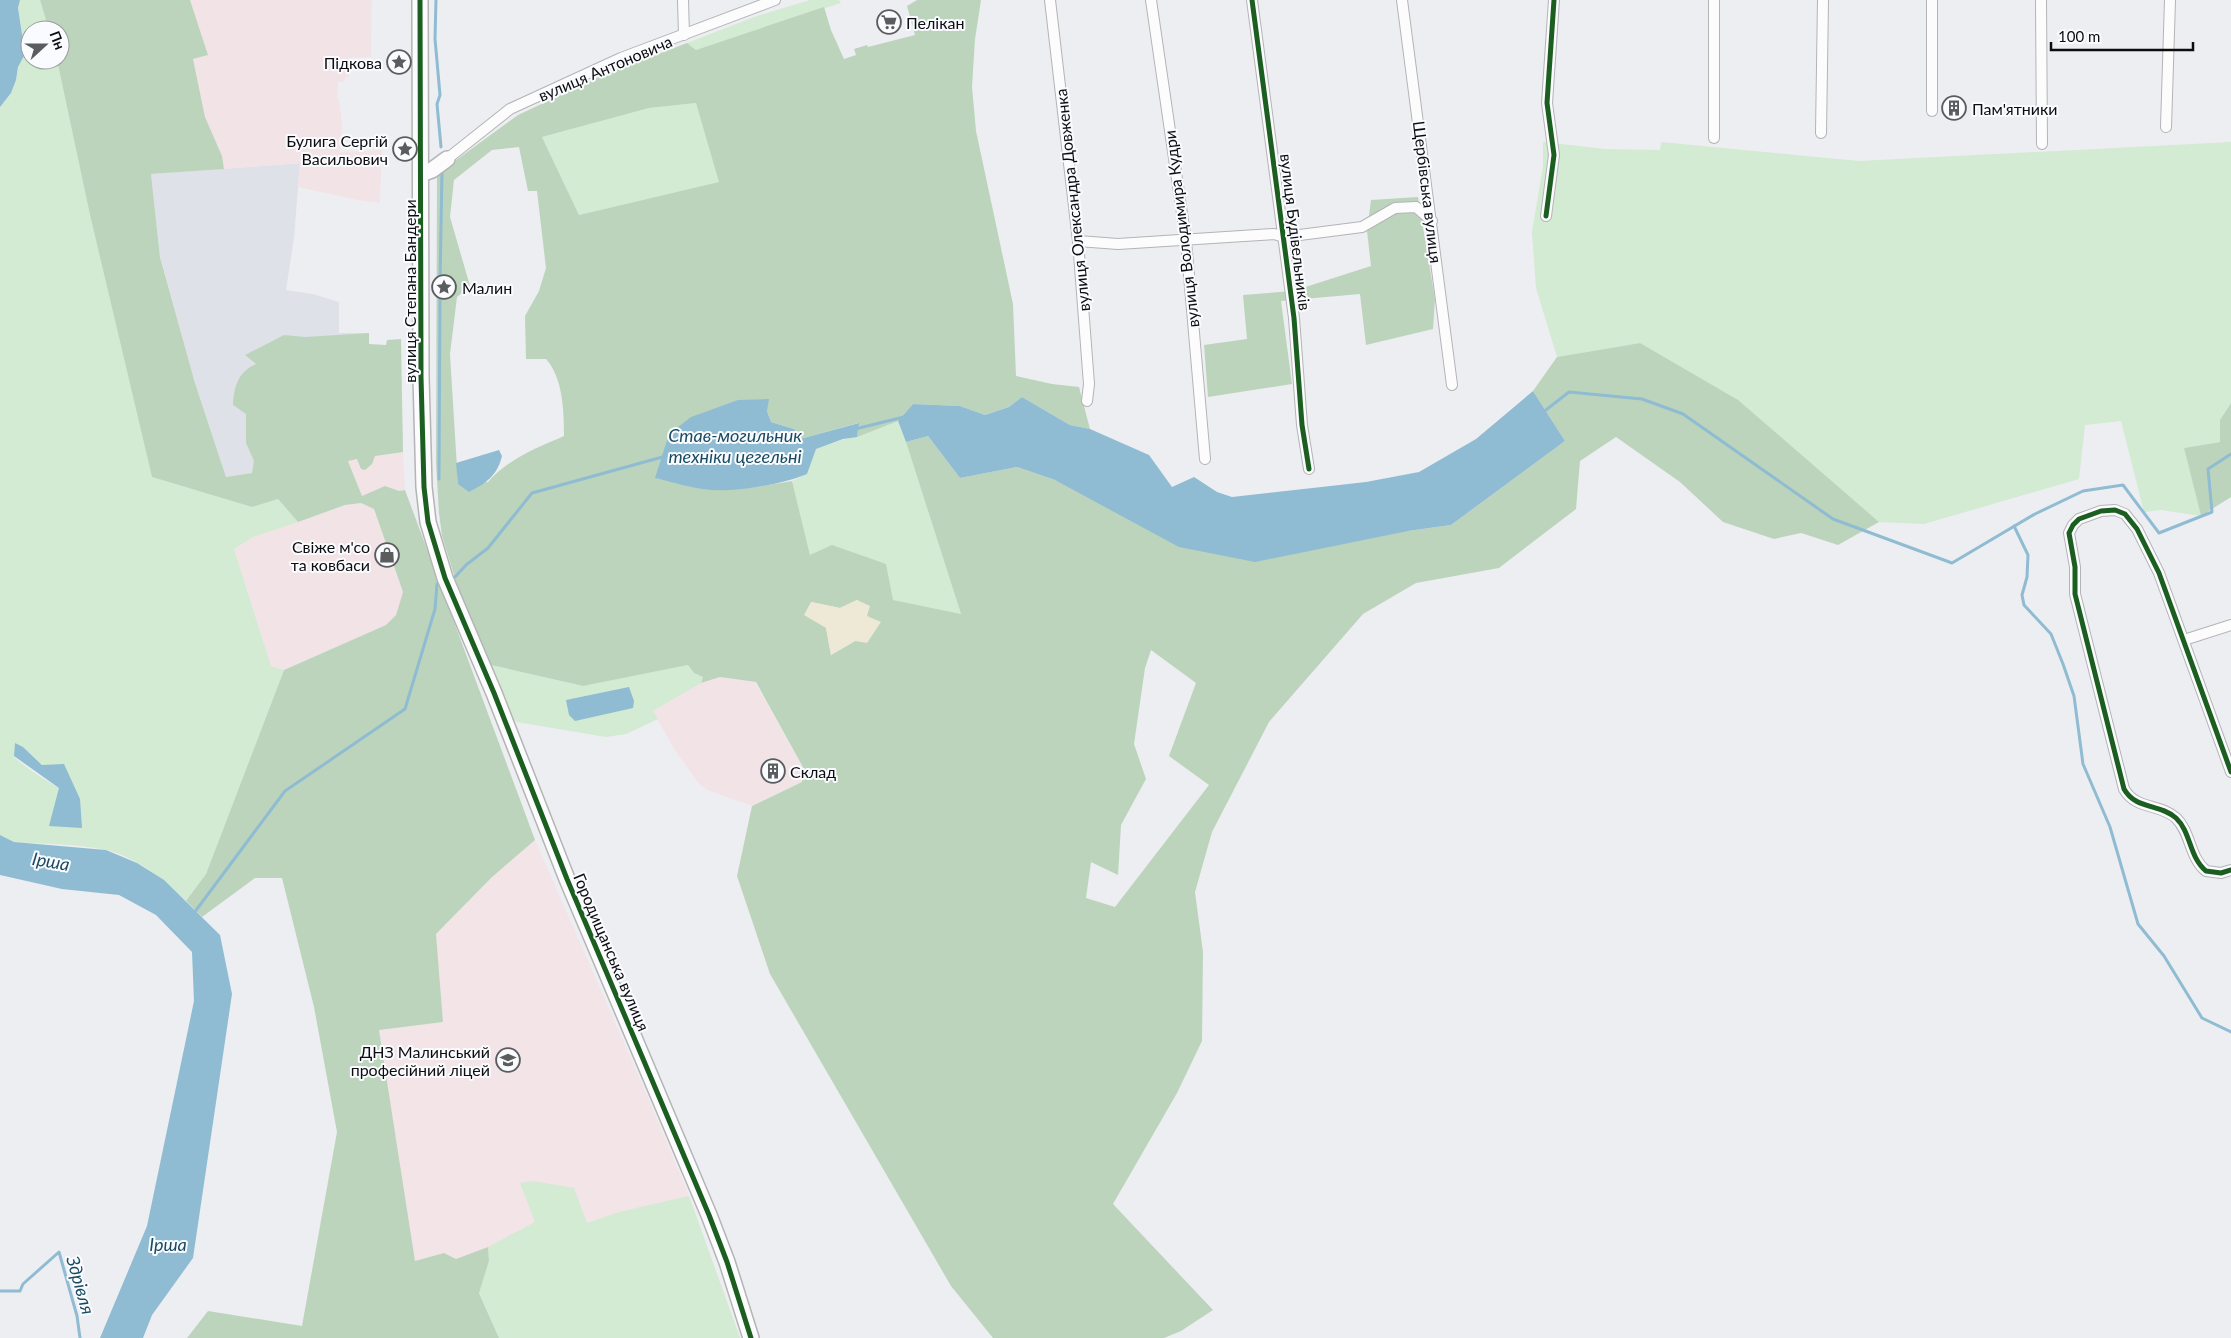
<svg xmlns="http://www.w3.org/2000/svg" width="2231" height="1338" font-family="Lato,sans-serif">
<rect width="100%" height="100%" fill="#edeef1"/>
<path fill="#dfe1e9" d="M300,163l-6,75 -8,52 27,4 26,8v31h30v29l31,-1 3,91 -177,25 -31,-94 -35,-127 -9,-82z"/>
<g fill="#f2e4e6">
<path d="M190,0h182l-1,57 -22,1v19h-4v4l-7,1 -1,16 2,1 3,24 -2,29 42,-2 -2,53 -23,-3 -59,-13 2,-24 -76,6 -2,-13 -17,-39 -12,-58 15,-4z"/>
<path d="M403,452l2,38 -42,9 -15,-39z"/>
<path d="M361,503l13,6 29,83 -7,23 -10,10 -102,45 -13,-4 -37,-117 19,-12 92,-32z"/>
<path d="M720,677l35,5 49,87 -2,13 -50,24 -45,-16 -8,-6 -25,-35 -21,-38 48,-28z"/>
</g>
<path fill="#f2e4e7" d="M535,840l111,253 43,103 51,142h-241l-11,-91 -32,12 -12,-6 -29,8 -36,-231 64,-8 -7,-88 55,-56z"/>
<g fill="#d3ead3" fill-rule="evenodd">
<path d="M20,0h20l9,30h-19v30h27l33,155 62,262 100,30 26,-8 20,23 -45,15 -19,12 37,117 13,4 -78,204 -20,27c-23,-21 -49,-44 -80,-51 -27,-6 -64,-6 -92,-8l-14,-7v-728l11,-14 5,-13 2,-13 7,-13 -7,-46zM23,747l57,52c-23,-12 -47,-25 -66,-42z"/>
<path d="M810,0h29l2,3 -145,47 -9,-7 67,-26z"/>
<path d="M696,103l24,79 -141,33 -37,-78 107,-29z"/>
<path d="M1543,142l62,7 55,1 1,-8 198,19 372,-19v261l-11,17v22l-36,6 17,68 -40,-6 -17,2 -23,-91 -36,4 -6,54 -155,45 -45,-2 -71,-60 -168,-119 -83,14 -21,-69 -4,-56 11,-66z"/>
<path d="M898,421l8,21 55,172 -69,-14 -82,-45 -18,-74 15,-7 8,-25c28,-10 55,-17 83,-28z"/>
<path d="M491,665l91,21 106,-21 6,8 9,4 -2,6 -48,28 5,8 -32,15 -20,3 -89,-15 -6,-5z"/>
<path d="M533,1181l41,7 13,35 32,-11 70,-16 51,142h-241l-20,-46 10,-31 -1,-14 47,-25 -15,-39z"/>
</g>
<g fill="#bcd4bc" fill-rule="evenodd">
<path d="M40,0h150l18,55 -15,4 12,58 17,39 2,13 -73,5 9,83 35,126 31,94 26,-4 2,-12 -8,-18v-29l-13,-9c1,-19 5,-33 23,-41l-11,-9 39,-20 21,2 64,-4v11l17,1 1,-5 14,-1 2,113 -28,4 -3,8 -7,6 -4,-1 -4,-10 -9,2 14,35 23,-10 14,5 6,-1 130,350 -44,38 -55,56 7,88 -64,8 36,231 29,-8 12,6 32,-12 1,14 -10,32 20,45h-312l21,-27 94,15 35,-194 -23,-125 -32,-129h-27l-53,39 -16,-16 20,-27 78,-204 102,-45 10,-10 7,-23 -29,-83 -13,-6 -16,2 -47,17 -20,-23 -26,8 -100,-30 -62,-262 -33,-155h3v-30h-11z"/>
<path d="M917,0h64l-6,39 -3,48 4,44 37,173 3,72 36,8 27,3 11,42 -20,-4 -48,-28 -13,10 -24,8 -25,-9 -47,-2 -15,17 -41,16 1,-14 -58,16 -6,-10 -23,-7 -4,-11 -11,76 36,-6 18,74 22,-10 54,19 7,36 68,14 -55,-172 22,-6 32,42 57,-11 38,13 353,51 43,-6 114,-84 -32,-50 24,-34 83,-14 98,57 141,122 -41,23 -37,-12 -27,6 -51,-17 -43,-40 -64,-45 -36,24 -4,48 -77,59 -83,15 -53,31 -94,108 -57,110 -17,60 8,60 -1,89 -25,52 -64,111 100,106 -32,21 -17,7h-171l-42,-52 -181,-312 -33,-98 15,-70 50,-24 2,-13 -48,-87 -36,-5 -19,6 2,-6 -9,-4 -6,-8 -105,21 -92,-21 -33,-77 -16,-52 -3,-23 -3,-50 1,-289 81,-59 83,-39 86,-33 9,7 128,-43 7,23 13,29 12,-4 -2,-6 13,-4 1,2 47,-12 -8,-29zM696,103l23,79 -140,33 -37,-78 107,-29zM519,147l9,44h9l9,77 -7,23 -14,25 1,43h20c17,19 18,52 18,77 -28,12 -56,23 -76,46l-30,2 -8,-130 7,-57 13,-11 -20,-69 4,-37 38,-30zM857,600l7,5 3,11 -12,25 -24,14 -5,-27 -15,-26 29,6zM1151,650l45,33 -27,73 40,29 -94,122 -29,-9 5,-36 27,13 3,-50 25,-46 -12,-35 11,-76z"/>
<path d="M1418,197l17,102 -2,30 -67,16 -6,-51 -79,7 11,83 -84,13 -4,-52 43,-6 -4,-44 50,-4 78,-25 -4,-35 4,-31z"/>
<path d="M2231,403v94l-30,19 -17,-68 36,-6v-22z"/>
</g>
<path fill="#eee8d6" d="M857,600l13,6 -3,10 14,6 -14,21 -12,-2 -24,14 -5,-27 -22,-13 7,-13 29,6z"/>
<g fill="#8fbcd2">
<path d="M0,0h20l-2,8 7,46 -7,13 -2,13 -5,13 -11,14z"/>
<path d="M1533,391l32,50 -114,84 -43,6 -153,31 -76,-15 -124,-67 -38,-13 -57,11 -32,-42 -22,6 -8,-21 15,-17 47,2 25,9 24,-8 13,-10 48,28 20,4 59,26 23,32 22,-10 23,15 15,5 134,-15 53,-10 57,-33z"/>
<path d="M769,399l-2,12 4,11 23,7 6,10 59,-16 -2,14 -14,2 -27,10 -9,25c-23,10 -70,18 -95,16 -19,-1 -39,-8 -57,-12l14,-44 22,-17 47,-17z"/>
<path d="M499,450l3,6c-5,20 -16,27 -33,36l-11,-8 -2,-21z"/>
<path d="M629,687l5,14 -1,7 -58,13 -6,-6 -3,-15z"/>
<path d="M15,743l8,4 19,18 22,-1 16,35 2,29 -33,-2 10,-38 -45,-32z"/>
<path d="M0,835l14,7 92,8 31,13 27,17 56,55 12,59 -39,264 -41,57 -9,23h-43l47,-112 47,-225 -2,-49 -36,-37 -37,-20 -57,-6 -62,-14z"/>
</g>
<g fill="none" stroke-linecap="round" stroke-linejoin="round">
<g stroke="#8fbcd2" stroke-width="3">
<path d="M436,0l-1,39 5,56 -3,9 4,43"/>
<path d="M440,284l2,-114"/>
<path d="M1542,413l27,-21 73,7 41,15 150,105 119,44 83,-49 48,-23 40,-6 36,48 53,-21 -4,-43 23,-15"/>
<path d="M855,429l49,-12"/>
<path d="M439,479l1,-180"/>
<path d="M2014,526l14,29 -1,22 -5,18 2,10 27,29 12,30 11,32 9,68 27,63 28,97 26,32 38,62 29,14"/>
<path d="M455,577l11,-12 22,-17 44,-55 134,-37"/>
<path d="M194,913l91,-122 120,-82 30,-100 2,-25"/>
<path d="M0,1291h20l3,-7 36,-32 18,64 3,22"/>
</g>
<g stroke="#b4b4b7" stroke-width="12">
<g id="street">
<path d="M683,0l1,35"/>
<path d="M1050,0l28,241 11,143 -2,17"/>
<path d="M1151,0l35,241 19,218"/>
<path d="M1252,0l42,318 8,107 7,44"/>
<path d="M1402,0l50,385"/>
<path d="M2041,0l1,144"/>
<path d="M1932,111v-111"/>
<path d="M2166,127l4,-127"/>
<path d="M1821,133l2,-133"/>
<path d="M1714,138v-138"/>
<path d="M447,159l63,-50 111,-51 154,-58"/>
<path d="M1546,216l8,-61 -7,-52 7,-103"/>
<path d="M1078,241l40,3 156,-10 10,3 78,-10 33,-19 21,-1 16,14"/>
<path d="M2184,640l47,-15"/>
<path d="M2231,772l-72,-199 -22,-44 -12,-15 -10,-4 -14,1 -22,8 -6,6 -4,8 6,34v27l49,195c12,21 35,14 52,29 15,14 13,39 30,53l15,2 10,-3"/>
</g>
</g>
<g stroke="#b4b4b7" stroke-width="18">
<g id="secondary">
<path d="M420,0l1,377 3,110 4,35 17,56 49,115 73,186 142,336 18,47 24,76"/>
<path d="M421,174l11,-4 15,-11"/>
</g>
</g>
<use href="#street" stroke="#fcfcfd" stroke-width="10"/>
<use href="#secondary" stroke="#fcfcfd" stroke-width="15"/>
<g stroke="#fafbff" stroke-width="8">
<g id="cycleway">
<path d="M420,0l1,377 3,110 4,35 17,56 49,115 73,186 142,336 18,47 24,76"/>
<path d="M1252,0l42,318 8,107 7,44"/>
<path d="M1546,216l8,-61 -7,-52 7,-103"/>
<path d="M2231,772l-72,-199 -22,-44 -12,-15 -10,-4 -14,1 -22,8 -6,6 -4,8 6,34v27l49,195c12,21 35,14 52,29 15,14 13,39 30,53l15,2 10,-3"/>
</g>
</g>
<use href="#cycleway" stroke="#1b5e20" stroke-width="5"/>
</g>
<defs>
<g id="supermarket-ring" transform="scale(1.25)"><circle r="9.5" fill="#fafbff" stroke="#5b5c5e" stroke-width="1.5"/><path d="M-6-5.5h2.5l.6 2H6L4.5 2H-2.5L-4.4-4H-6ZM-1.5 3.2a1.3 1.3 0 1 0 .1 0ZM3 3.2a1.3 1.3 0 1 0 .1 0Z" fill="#5b5c5e"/></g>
<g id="sight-ring" transform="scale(1.25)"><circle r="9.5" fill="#fafbff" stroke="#5b5c5e" stroke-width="1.5"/><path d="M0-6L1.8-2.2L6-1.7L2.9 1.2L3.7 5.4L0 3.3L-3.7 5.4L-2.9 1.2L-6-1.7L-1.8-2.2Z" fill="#5b5c5e"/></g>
<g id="building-ring" transform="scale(1.25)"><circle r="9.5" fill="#fafbff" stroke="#5b5c5e" stroke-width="1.5"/><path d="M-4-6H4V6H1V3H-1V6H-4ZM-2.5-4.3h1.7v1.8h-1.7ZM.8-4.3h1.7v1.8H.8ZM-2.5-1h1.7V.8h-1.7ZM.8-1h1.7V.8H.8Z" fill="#5b5c5e"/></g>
<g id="shop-ring" transform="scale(1.25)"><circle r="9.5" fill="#fafbff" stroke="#5b5c5e" stroke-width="1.5"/><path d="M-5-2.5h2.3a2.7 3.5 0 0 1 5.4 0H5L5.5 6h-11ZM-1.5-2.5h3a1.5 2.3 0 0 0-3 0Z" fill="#5b5c5e"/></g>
<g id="university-ring" transform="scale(1.25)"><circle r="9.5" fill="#fafbff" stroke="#5b5c5e" stroke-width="1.5"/><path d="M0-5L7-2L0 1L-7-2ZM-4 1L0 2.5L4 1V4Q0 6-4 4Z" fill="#5b5c5e"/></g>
</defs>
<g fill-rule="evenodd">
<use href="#supermarket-ring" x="889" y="22"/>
<use href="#sight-ring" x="399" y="62"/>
<use href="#building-ring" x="1954" y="108"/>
<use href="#sight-ring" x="405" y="149"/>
<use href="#sight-ring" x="444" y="287"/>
<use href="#shop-ring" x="387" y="555"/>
<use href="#building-ring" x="773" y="771"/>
<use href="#university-ring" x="508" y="1060"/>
</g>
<g text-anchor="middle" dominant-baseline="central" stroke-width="4" stroke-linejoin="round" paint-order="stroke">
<g font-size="16" fill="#0d0d0f" stroke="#fafbff" text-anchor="start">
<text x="906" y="22">Пелікан</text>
<text x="382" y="62" text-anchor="end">Підкова</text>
<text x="1972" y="108">Пам'ятники</text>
<text x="388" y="140" text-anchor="end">Булига Сергій<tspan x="388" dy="18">Васильович</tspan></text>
<text x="462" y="287">Малин</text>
<text x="370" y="546" text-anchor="end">Свіже м'со<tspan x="370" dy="18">та ковбаси</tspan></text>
<text x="790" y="771">Склад</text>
<text x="490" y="1051" text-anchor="end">ДНЗ Малинський<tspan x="490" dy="18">професійний ліцей</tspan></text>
</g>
<g font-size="16" fill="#0d0d0f" stroke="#fafbff">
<text transform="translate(605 68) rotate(-23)">вулиця Антоновича</text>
<text transform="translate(1428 192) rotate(83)">Щербівська вулиця</text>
<text transform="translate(1072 200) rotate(-96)">вулиця Олександра Довженка</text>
<text transform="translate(1181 229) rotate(-97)">вулиця Володимира Кудри</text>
<text transform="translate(1296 232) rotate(83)">вулиця Будівельників</text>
<text transform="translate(409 291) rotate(-90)">вулиця Степана Бандери</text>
<text transform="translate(612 952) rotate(67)">Городищанська вулиця</text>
</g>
<g font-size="18" font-style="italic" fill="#184b61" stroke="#fafbff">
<text x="735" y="435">Став-могильник<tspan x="735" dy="21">техніки цегельні</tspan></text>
<text transform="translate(51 861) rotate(10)">Ірша</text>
<text x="168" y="1244">Ірша</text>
<text transform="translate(81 1285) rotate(74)">Здрівля</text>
</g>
</g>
<g transform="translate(45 45) rotate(69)"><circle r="24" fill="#fafbff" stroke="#9b9c9f"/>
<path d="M0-4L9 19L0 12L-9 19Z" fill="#5b5c5e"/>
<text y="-8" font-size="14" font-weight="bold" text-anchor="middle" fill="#0d0d0f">Пн</text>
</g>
<path d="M2051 42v8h142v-8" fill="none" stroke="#0d0d0f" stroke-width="2.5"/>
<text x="2058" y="42" font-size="15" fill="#0d0d0f" stroke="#fafbff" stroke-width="4" paint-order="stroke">100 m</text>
</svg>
